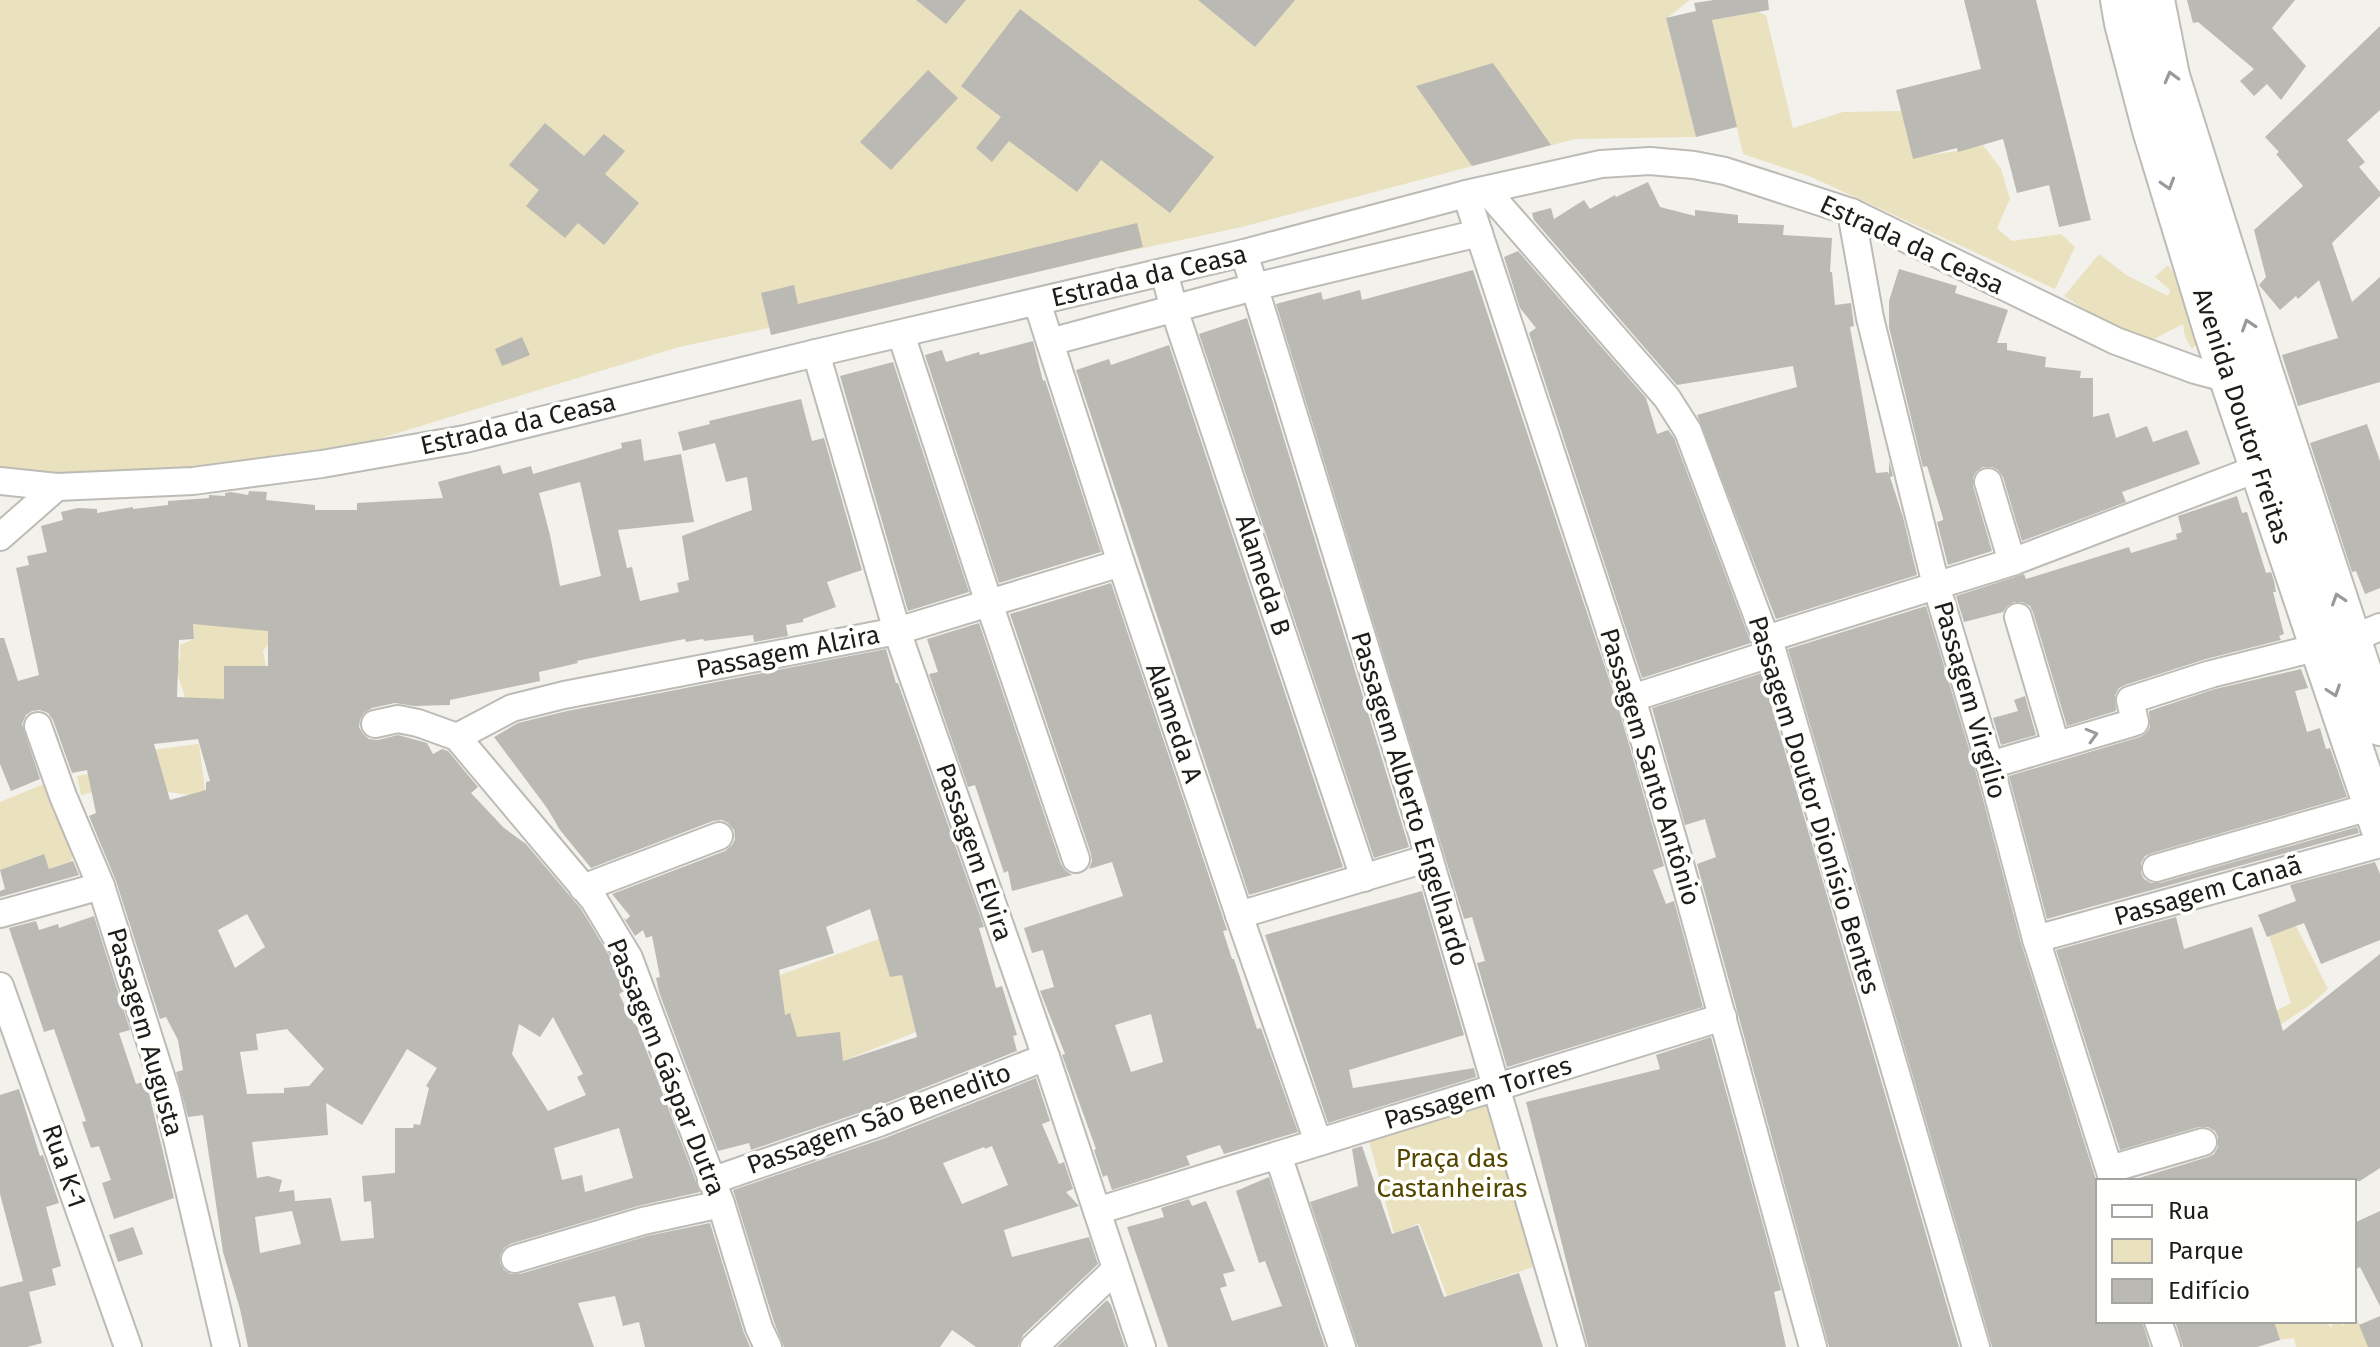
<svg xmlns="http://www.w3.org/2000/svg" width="2380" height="1347" font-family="'Fira Sans',sans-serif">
<rect width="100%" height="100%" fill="#f3f1eb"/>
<g fill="#eae1bf">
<path d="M0,0h1690l-24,19 30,118 -121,2 -333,88 -563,120 -324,99 -244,34 -111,-8z"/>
<path d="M1758,12l8,3 27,113 50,-16 59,-1 11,47c24,-5 47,-6 70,-13l18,24 9,30 -13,29 15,13 49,-7 14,13 -20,42 -246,-113 -66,-22 -31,-134z"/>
<path d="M2099,254l27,21 42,21 2,-6 -15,-13 13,-12 9,13 10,-1 18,57 -13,15 -7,-12 -2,-13 -31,16 -54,-22 -34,-22z"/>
<path d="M192,614h31l-1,13 36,1 28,-6 -23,29 5,25 -39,34 -35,14 -20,-60 6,-6v-13l14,-6z"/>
<path d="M199,744l7,53 -38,-5 -6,-17 -81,20 -4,-19 55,-11 3,-13z"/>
<path d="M51,781l30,58 -11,23 -21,7 -6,-15 -43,16v-68z"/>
<path d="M2289,912l39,77 -18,16 -39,26 -3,-16 23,-12 -26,-80z"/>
<path d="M879,939l6,20 50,8 -33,8 14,57 -73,29 -60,8 7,-55 -12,2 -4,-10 9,-4 -2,-14 -29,-3z"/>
<path d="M1494,1096l45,169 -92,31 -28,-73 -25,11 -26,-97z"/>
<path d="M2356,1315l12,32h-72l-2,-9 -16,2 -9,-14 5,-5h51l7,7v-7h9l1,5 7,-5h5z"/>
</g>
<g fill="#bbb9b4" fill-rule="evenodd">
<path d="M916,0h50l-20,24z"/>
<path d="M1198,0h97l-40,47z"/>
<path d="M1714,0h54l1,10 -57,10 25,107 -41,10 -30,-119 30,-7 -2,-8z"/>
<path d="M1964,0h72l55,220 -32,7 -10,-42 -32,8 -14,-54 -45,13 -1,-4 -44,11 -17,-69 85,-21z"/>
<path d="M2187,0h108l-23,28 34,38 -25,34 -14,-16 -13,12 -14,-15 14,-12 -56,-47 -5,1z"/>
<path d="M1020,9l194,148 -44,56 -69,-53 -24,32 -68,-51 -17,21 -16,-14 25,-31 -40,-31z"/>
<path d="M2380,26v84l-33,30 18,22 -6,5 21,25v4l-48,47 20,59 28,-25v105l-82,24 -16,-51 56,-17 -19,-58 -21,19 -2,-3 -16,14 -21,-25 7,-8 -12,-47 49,-44 -27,-32 3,-2 -14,-15z"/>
<path d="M1493,63l58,82 -79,21 -56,-80z"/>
<path d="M928,70l30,28 -67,72 -31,-28z"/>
<path d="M545,123l39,33 20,-22 21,17 -20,23 34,29 -35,42 -26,-22 -13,15 -39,-32 13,-16 -30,-25z"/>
<path d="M1648,182l12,25 35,9v-6l43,5v8l46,2 -1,10 49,3 -2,34h2l3,33 16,-2 3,23 -4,1 26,146 12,-1 1,3v-14l4,15 -3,1 13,40 14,58 -141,44 -79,-204 100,-28 -4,-21 -116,19 -143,-165 -2,-7 19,-5 3,11 30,-19 6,9 25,-14 1,2z"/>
<path d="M1137,223l6,24 -372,88 -10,-42 33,-8 4,19z"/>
<path d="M1518,251l128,147 11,36 11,-4 6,8 77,205 -109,35 -113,-345 7,-5 -16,-20 -16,-51z"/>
<path d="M1899,269l58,17 -2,7 53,17 -11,33h10v7l39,7 -1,10 36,4 -1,7h13v39l16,-4 7,25 31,-12 6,16 34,-12 13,34 -78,28 4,10 -104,39 -19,-64 -5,-7 -6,-3h-9l-7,5 -3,6v8l19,65 -44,14 -11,-43 6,-2v-2l-16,-52 -4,1 -34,-140v-26z"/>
<path d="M1473,270l144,433 47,163 -11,4 13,34 8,-3 29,106 -196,60 -30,-104 8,-2 -8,-27 -5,-17 -8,2 -188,-615 45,-12 2,8 37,-10 2,10z"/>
<path d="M1247,318l162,529 -35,11 -175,-524z"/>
<path d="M522,337l8,18 -28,11 -7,-17z"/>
<path d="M1033,341l10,40 2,-1 56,172 -102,31 -74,-228 17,-5 4,12 33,-10 1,3z"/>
<path d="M1169,345l174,522 -94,28 -173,-525 33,-11 2,6z"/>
<path d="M893,362l76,230 -61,19 -68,-235z"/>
<path d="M801,399l11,42 12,-3 38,132 -35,12 9,25 -33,12v3l-17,3 2,11 -34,6 -1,-7 -49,6 -1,-2 -17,3 -1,-3 -46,9 -62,13 1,2 -39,9 1,9 -90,19v5l-36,1 -19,-3 -23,5 -8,5 -4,7 -1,7 4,7 6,5 9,1 20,-5 29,8 6,11 9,-5 6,2 30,36 -7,6 33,35 22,16 55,65 34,56 9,26 -5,3 15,30 2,-1 64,169 -62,14 -128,38 -6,4 -4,7v8l4,7 7,4h9l127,-38 63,-13 34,110 6,14h-105l-6,-25 -16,4 -8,-30 -37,7 16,44h-346l-8,-38 -17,-57 -20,-137 -15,2 -12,-45 7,-2 -5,-30 -12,-23 -6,2 -44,-138 -27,-65 7,-3 -9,-43 -15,3 -19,-53 -5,-7 -8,-3 -8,1 -6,4 -4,9 18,55 -29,12 -11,-27v-126h4l14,43 21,-6 -23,-107 13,-3 -2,-9 20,-4 -6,-26 22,-6 -2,-8 17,-4 19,1v4l36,-6v2l35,-4v-4l41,-3v-3l16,1v-3l6,-1 17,3 1,-4 18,1 -1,8 49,5v5h42v-7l86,-5 -5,-16 62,-17 3,9 28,-8 2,8 89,-26 -1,-5 20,-4 3,22 37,-7 13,68 -76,8 9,38 5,-1 8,34 39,-9 -2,-9 12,-3 -7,-44 70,-26 -5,-33 -21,5 -11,-39 -32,8 -5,-19 32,-8 -1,-3zM580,482l21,94 -41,10 -10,-51 -11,-42zM193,624l75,7v35h-44v33l-47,-2 2,-57 15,-1zM198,739l12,42 -4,1v8l-36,10 -16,-56zM247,914l18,33 -30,21 -17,-38zM553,1017l30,57 -6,3 9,18 -38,16 -36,-57 7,-30 21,13zM287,1029l37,40 -15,17 -25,2v5l-37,1 -7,-42 18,-2 -2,-16zM407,1049l30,19 -11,18 3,2 -9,37 -6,-1 -1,4h-18v45l-33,3 2,26 7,-1 3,37 -33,3 -10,-43 -36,3 -1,-11 -15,2 3,-12 -14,-4 -11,2 -5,-36 76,-7 -2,-32 36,22zM619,1128l14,50 -48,14 -3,-17 -20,5 -8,-32zM292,1211l9,33 -41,9 -5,-36z"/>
<path d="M2367,424l13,37v127l-15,6 -9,-23 -4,1 -42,-129z"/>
<path d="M2237,496l5,17 5,-1 19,61 5,-1 3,9 2,11h-3l11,42 -5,2 2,4 -75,19 -81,26 -6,3 -4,7 1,16 -49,15 -34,-114 -3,-6 -8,-4h-8l-7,4 -4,6 -39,10 -8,-26 68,-22 2,5 103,-32 2,6 46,-14 -1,-5 6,-2 -4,-16z"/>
<path d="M1111,583l116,347 -4,1 9,28h2l23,70 4,-1 37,104 -74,22 -4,-9 -34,11 4,9 -78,25 -5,-15 -4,2 -9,-27 2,-1 -34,-94 3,-1 -25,-63 14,-4 -11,-37 -11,3 -8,-25 99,-32 -11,-34 -23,7 3,-8 -1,-7 -81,-240zM1151,1014l12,48 -32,10 -16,-47z"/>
<path d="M1926,606l49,163 46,174 77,243v135h44l8,26h-158l-204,-698z"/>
<path d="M979,623l82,241 4,6 7,5 -60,16 -4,-20 -4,2 -29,-88 -7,2 -39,-113 9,-2 -11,-33z"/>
<path d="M886,649l10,34h2l86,244 -5,1 17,60 6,-2 15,49 -4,1 4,15 -144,57 -122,42 -2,-7 -31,8 -59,-159 -3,-14 4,-1 -8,-41 -6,2 -3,-8 -8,6 -12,-19 3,3 4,-4 -18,-22 113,-43 7,-6 3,-6 -1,-9 -6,-7 -6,-3 -9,1 -122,47 -31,-38 -13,-22 -53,-71 24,-14 49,-12zM870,909l20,68 12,-2 15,62 -74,24 -3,-29 -43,5 -7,-24 -5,2 -6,-45 55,-17 -8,-26z"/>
<path d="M2301,669l7,19 -13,3 12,41 13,-4 6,21 4,-1 17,49 -195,56 -7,3 -4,7v10l3,6 7,4h9l197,-56 2,6 -312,86 -38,-143 131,-39 6,-4 4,-6 -1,-16 66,-22z"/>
<path d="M1762,673l197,674h-130l-132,-483 19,-7 -11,-38 -20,6 -33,-117z"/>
<path d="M2025,696l11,39 -35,10 -8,-27 25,-7 -4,-11z"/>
<path d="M44,854l5,15 24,-8 6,14 -79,22v-6l5,-2 -5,-19z"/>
<path d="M2375,862l5,12v66l-59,24 -17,-41 -37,14 -9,-22 38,-14 -6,-16z"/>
<path d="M1422,891l42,144 -115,35 4,18 121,-20 2,9 -148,46 -63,-188z"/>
<path d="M94,916l36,114 -11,3 17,51 10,-3 28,117 -60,21 -12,-36 9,-3 -12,-34 -8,2 -9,-26 4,-1 -32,-92 -10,3 -35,-104 27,-7 3,9 19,-6 1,4z"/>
<path d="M2176,917l8,32 68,-22 31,104 97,-77v214l-20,13h-231l79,-24 6,-3 4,-7v-10l-3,-6 -7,-4h-9l-79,23 -64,-200z"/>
<path d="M1711,1037l70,253 -7,2 12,55h-198l-62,-245 134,-33 -4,-14z"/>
<path d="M1036,1078l14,43 -8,3 17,40 5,-2 9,27 -7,3 13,14 -75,24 8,27 77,-20 9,27 -75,71 -5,12h-42l-24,-17 -12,17h-156l-10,-25 -41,-132 152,-52zM992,1146l16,39 -46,19 -19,-41 41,-16 1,2z"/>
<path d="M19,1089l21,67 3,-1 16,48 -13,4 15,59 -9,3 4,16 -27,7 13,51 -15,4h-27v-60l23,-6 -23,-87v-99z"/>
<path d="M1362,1146l30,88 26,-9 26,72 75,-24 24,74h-185l-48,-145 48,-16 -6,-37z"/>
<path d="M1269,1177l56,170h-157l-41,-120 37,-10 -3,-9 28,-9 3,7 14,-5 29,70 -12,3 4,12 -7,2 12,33 50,-15 -17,-45 -6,2 -23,-72z"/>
<path d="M2380,1211v95l-20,-39 -6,3v-47z"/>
<path d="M133,1227l10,27 -25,8 -9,-27z"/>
<path d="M1107,1300l4,5 14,42h-68z"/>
<path d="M2380,1316v31h-12l-9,-22z"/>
<path d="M2175,1321h99l6,19 -23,7h-74z"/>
</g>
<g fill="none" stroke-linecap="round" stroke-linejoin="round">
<g stroke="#bcbbb5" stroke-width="30">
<g id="minor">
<path d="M1486,190l181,208 21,33 78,208 7,14 203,694"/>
<path d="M1466,194l166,504 47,162 134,487"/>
<path d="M1851,212l19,106 66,267 54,180 46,174 77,242"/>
<path d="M1244,253l170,553 158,541"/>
<path d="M1164,272l10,37 190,569"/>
<path d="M1037,302l84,261 118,352 79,227"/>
<path d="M901,334l88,269 87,256"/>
<path d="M1050,342l204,-55 225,-54"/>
<path d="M816,353l81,278 149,426 96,290"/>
<path d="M0,481l57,6 136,-6 129,-17 143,-25 351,-86 428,-100 222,-59 135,-30 49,-3 44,4 31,6 126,41 265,129 79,29 34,9 11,-3"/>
<path d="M1988,482l24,80"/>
<path d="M0,537l57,-50"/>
<path d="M2018,617l38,128"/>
<path d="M1766,639l246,-77 247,-94"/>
<path d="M2352,639l28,-12"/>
<path d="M1632,698l141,-45"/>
<path d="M375,724l23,-5 20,4 39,14 137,163 35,58 92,246 38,124 9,19"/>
<path d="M38,726l25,70 38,90 65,206 60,255"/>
<path d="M457,737l55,-29 52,-13 333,-64 224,-68"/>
<path d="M1990,765l142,-42 3,-1 -5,-22 81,-26 108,-27"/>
<path d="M2156,868l217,-62"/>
<path d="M583,888l136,-52"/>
<path d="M0,914l101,-28"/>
<path d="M1239,915l190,-57"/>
<path d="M2036,939l344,-95"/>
<path d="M0,986l128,361"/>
<path d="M1278,1155l64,192"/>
<path d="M2110,1169l93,-27"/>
<path d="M711,1181l168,-58 167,-66"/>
<path d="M1097,1211l626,-194"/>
<path d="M515,1259l128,-38 78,-17"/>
<path d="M2158,1321l9,26"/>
<path d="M1034,1347l81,-77"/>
</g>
</g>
<g stroke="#bcbbb5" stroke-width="42">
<g id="secondary">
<path d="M2120,0l4,23 28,107 62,204 166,493"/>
<path d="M2155,0l15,76 93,295 117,355"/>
</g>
</g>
<use href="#minor" stroke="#fff" stroke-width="26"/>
<use href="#secondary" stroke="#fff" stroke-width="38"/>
</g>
<defs><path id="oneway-chevron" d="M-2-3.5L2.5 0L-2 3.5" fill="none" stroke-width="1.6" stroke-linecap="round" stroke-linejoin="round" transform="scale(2)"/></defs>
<g stroke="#999998">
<use href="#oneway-chevron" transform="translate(2171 77) rotate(-105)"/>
<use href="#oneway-chevron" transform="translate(2168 184) rotate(73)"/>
<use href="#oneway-chevron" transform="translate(2248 325) rotate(-108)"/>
<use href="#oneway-chevron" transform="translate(2338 599) rotate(-108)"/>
<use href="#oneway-chevron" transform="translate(2334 691) rotate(71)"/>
<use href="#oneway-chevron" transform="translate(2092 735) rotate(-16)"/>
</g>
<g text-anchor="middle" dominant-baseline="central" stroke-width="7" stroke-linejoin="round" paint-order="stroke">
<g font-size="26" fill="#1d1d1b" stroke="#fffffc">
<text transform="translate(1912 245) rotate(25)">Estrada da Ceasa</text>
<text transform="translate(1149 276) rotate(-13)">Estrada da Ceasa</text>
<text transform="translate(2242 416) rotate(72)">Avenida Doutor Freitas</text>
<text transform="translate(518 424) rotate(-13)">Estrada da Ceasa</text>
<text transform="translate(1263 575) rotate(72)">Alameda B</text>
<text transform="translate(788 652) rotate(-11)">Passagem Alzira</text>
<text transform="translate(1970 700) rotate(74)">Passagem Virgílio</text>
<text transform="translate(1174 723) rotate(71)">Alameda A</text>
<text transform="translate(1650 767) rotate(73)">Passagem Santo Antônio</text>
<text transform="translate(1410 799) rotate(73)">Passagem Alberto Engelhardo</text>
<text transform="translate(1814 805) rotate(73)">Passagem Doutor Dionísio Bentes</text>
<text transform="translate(974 852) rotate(71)">Passagem Elvira</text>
<text transform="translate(2208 891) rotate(-16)">Passagem Canaã</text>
<text transform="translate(145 1032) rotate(74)">Passagem Augusta</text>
<text transform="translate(666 1067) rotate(68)">Passagem Gáspar Dutra</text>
<text transform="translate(1478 1093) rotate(-17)">Passagem Torres</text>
<text transform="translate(879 1119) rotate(-20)">Passagem São Benedito</text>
<text transform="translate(64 1166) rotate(71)">Rua K-1</text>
</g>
<g font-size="26" fill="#544500" stroke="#fffffc">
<text x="1452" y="1158">Praça das<tspan x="1452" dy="30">Castanheiras</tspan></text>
</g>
</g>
<rect x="2096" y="1179" width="260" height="144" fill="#fffffc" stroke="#a5a5a2" stroke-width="2"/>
<rect x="2112" y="1205" width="40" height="12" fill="#ffffff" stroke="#a5a5a2" stroke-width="2"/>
<text x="2168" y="1219" font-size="24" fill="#1d1d1b">Rua</text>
<rect x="2112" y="1239" width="40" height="24" fill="#eae1bf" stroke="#a5a5a2" stroke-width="2"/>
<text x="2168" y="1259" font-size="24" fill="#1d1d1b">Parque</text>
<rect x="2112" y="1279" width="40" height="24" fill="#bbb9b4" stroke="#a5a5a2" stroke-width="2"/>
<text x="2168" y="1299" font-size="24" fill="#1d1d1b">Edifício</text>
</svg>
